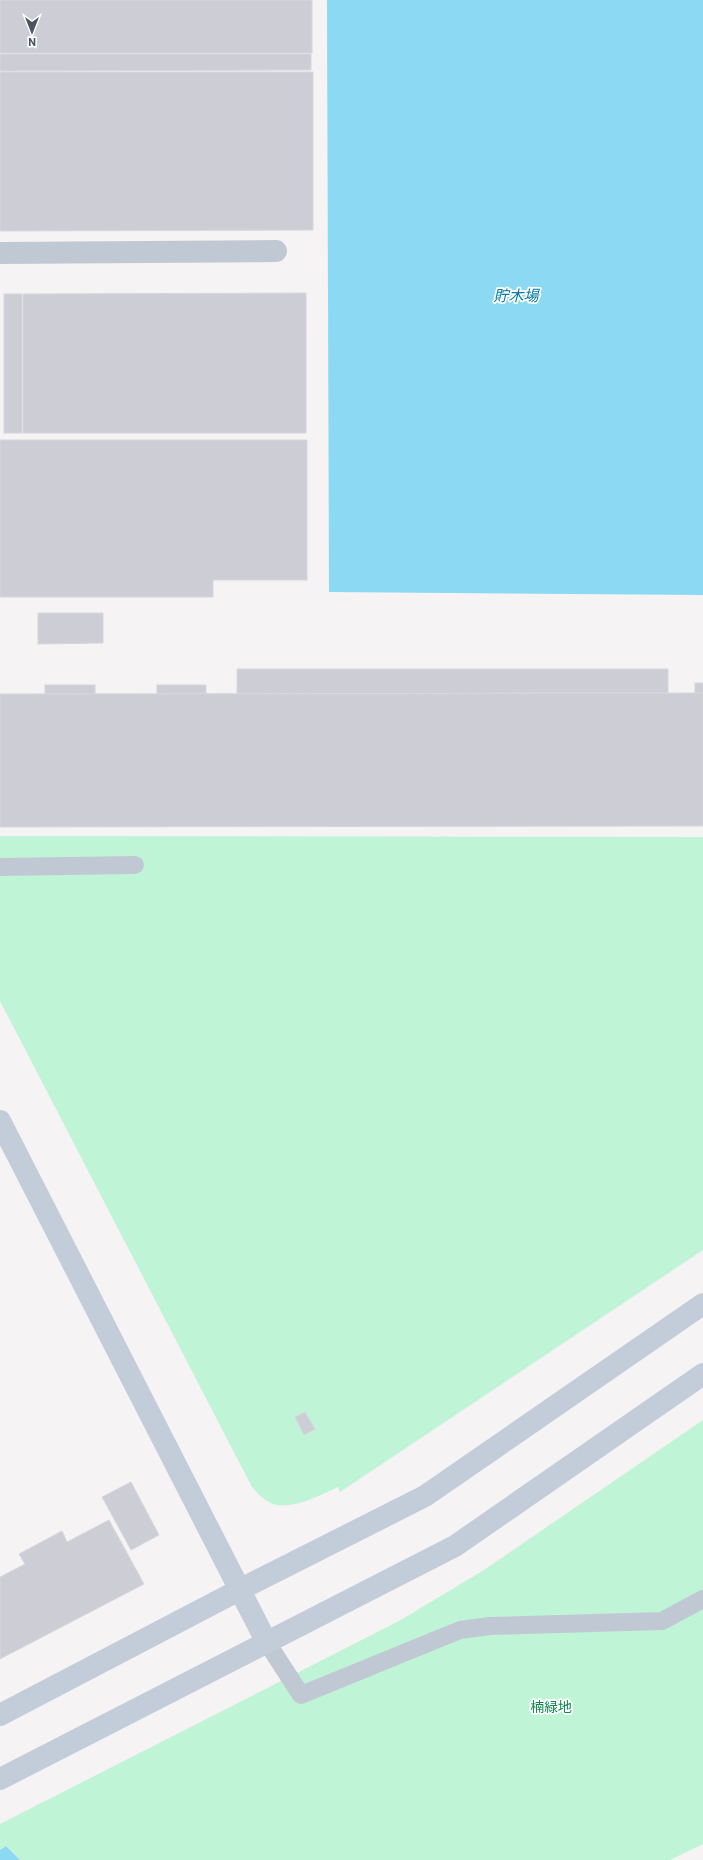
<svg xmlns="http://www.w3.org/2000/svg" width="703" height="1860" font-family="Roboto,'Noto Sans JP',sans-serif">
<rect width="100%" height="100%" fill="#f5f3f3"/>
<g fill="#c0f4d6">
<path d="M0,836l703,1v413l-363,242 -2,-5c-17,8 -51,26 -69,15 -7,-4 -12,-9 -17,-15l-252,-486z"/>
<path d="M703,1420v424l-33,16h-650l-14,-14 -6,4v-26l399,-203 85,-51z"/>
</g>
<g fill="#8bd9f3">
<path d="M327,0h376v595l-374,-3z"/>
<path d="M6,1846l14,14h-20v-10z"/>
</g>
<g fill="#cdced5" stroke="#d6d8de">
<rect x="0" y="0" width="312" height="53"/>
<path d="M0,54h311v16l-311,1z"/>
<path d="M0,72h313v158l-313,1z"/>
<path d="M306,293v140h-283v-139z"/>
<rect x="4" y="294" width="18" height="139"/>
<path d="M0,440h307v140h-94v17h-213z"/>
<path d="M38,613h65v30l-65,1z"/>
<path d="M237,669h431v24l-431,1z"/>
<rect x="695" y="683" width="8" height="10"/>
<rect x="45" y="685" width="50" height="9"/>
<rect x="157" y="685" width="49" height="9"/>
<path d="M703,693v133l-703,1v-133z"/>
<path d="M305,1412l10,17 -11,6 -9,-18z"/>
<path d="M131,1482l28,53 -28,15 -29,-53z"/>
<path d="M109,1520l35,64 -144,75v-82l25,-13 -6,-10 43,-23 5,11z"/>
</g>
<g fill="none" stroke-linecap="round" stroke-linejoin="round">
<g stroke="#c0c9d3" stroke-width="18">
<path d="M0,867l135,-2"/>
<path d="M266,1641l35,54 159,-65 30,-4 172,-5 41,-22"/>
</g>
<path stroke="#c0c9d3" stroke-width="22" d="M0,253l276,-2"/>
<g stroke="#c3cdda" stroke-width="22">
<path d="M0,1121l266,520"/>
<path d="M0,1715l241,-126 184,-93 278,-192"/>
<path d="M0,1779l455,-233 248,-172"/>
</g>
</g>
<g text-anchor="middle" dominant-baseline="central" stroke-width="3.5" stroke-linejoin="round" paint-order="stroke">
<g font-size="14" fill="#118651" stroke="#fff">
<text x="551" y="1707">楠緑地</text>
</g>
<g font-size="15" font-style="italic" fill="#047aa2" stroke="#fff">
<text x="516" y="296">貯木場</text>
</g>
</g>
<g transform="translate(32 32) rotate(180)" stroke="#ffffff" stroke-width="3" paint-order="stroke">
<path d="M0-3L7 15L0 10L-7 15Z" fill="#495562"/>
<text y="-6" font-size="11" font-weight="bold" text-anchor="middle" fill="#495562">N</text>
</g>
</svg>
